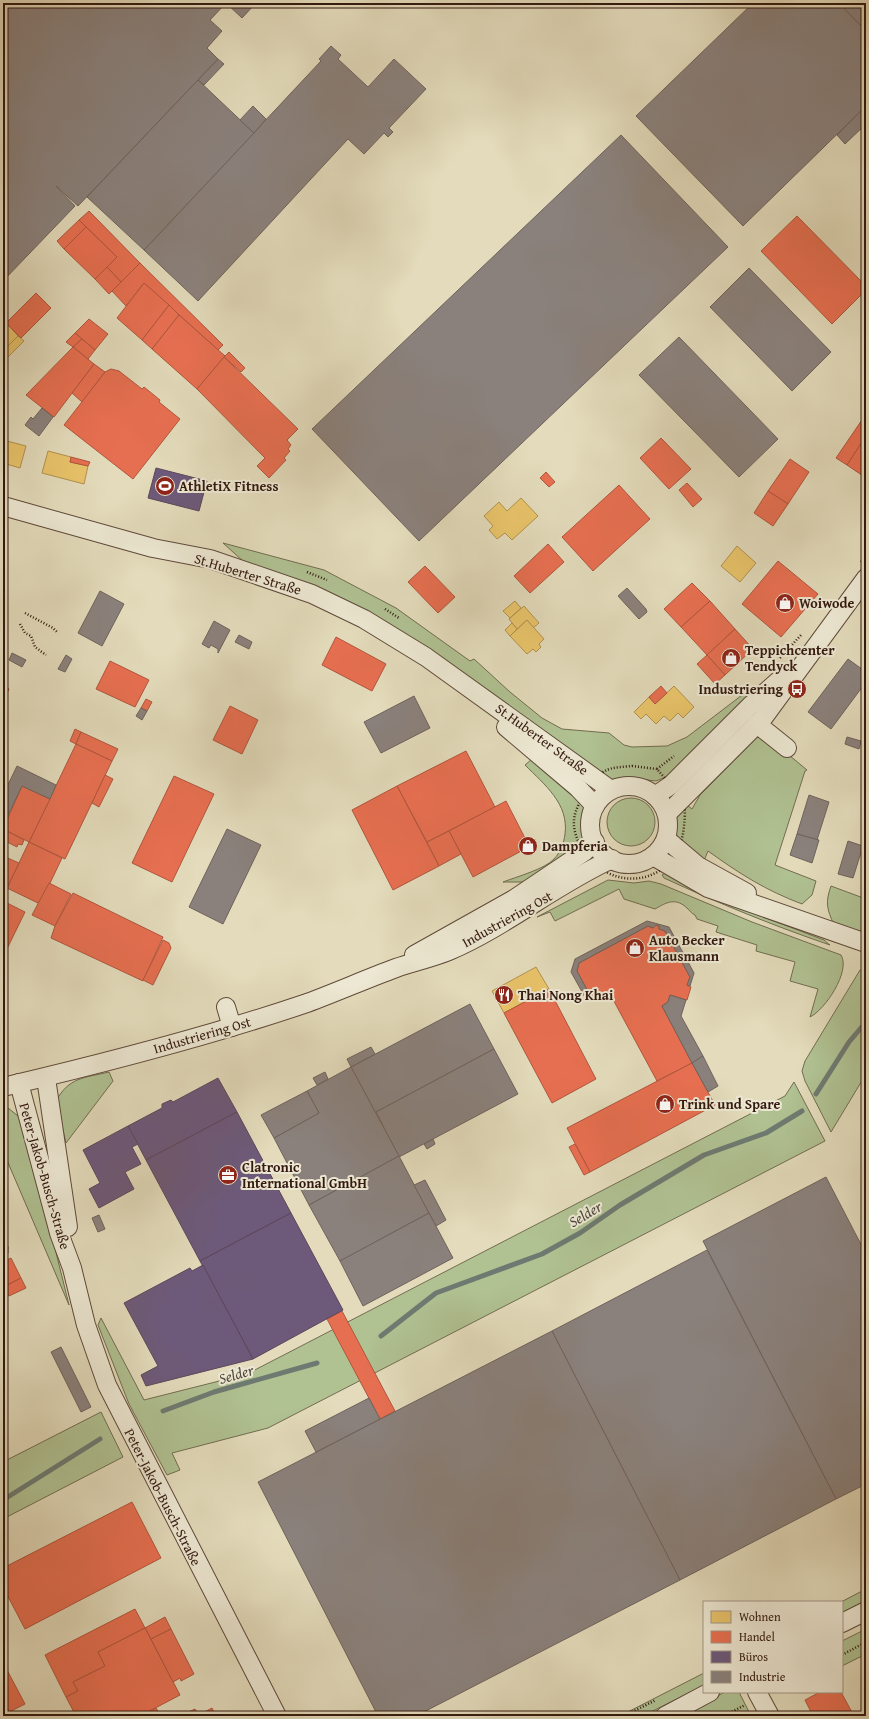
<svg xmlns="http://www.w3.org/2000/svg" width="869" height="1719" font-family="'Gentium Book Plus',serif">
<rect width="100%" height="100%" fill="#e3dbbb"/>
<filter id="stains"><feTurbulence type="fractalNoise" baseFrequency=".005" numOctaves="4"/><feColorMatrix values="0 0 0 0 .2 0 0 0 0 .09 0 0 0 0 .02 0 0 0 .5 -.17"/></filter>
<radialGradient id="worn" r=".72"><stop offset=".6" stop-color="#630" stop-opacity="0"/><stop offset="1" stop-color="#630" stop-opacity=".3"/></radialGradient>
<g fill="#b0c192" stroke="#726d50">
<path d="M223,543l101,27 72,38 74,53 4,-2 36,33 32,26 20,11 47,4 15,12 8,2 35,-1 20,-9 63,-48 -5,15 -69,69 -20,8 -26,-3 -16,3 -187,-133 -183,-86z"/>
<path d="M766,736l41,34 -2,1 -30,94 41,16 -4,14 -10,9c-37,-14 -62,-30 -94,-53l-5,12 -18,-15 -9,-14v-18l10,-12 6,5 8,-14 57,-58z"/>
<path d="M532,759l52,46 2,6v20l-2,9 -8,11 -44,31h-29c13,-5 42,-13 51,-23 6,-6 10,-16 11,-25 4,-30 -20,-49 -40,-69z"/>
<circle cx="631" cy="822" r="24"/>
<path d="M667,872l73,36 84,32 6,5c-56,-19 -112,-42 -166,-67l-2,-3z"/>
<path d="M608,880l26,3 15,-2 12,3 91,38 89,33c10,16 -16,55 -31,62l8,-28 -28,-8 5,-19 -39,-11 1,-6 -41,-13 2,-6 -21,-7 -2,-4c-4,-2 -4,-3 -7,-6 -12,-12 -21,-7 -33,0l-31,-10 -5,-10 -64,32 -5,-9 -13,5z"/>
<path d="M831,886l35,13v36l-32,-10c-7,-16 -9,-22 -3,-39z"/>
<path d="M860,970l6,1v103l-35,58 -26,-51 -3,-10 3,-10z"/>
<path d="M109,1072l4,9 -47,62 -10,-42c13,-24 28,-23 53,-29z"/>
<path d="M794,1082l31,59 -557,287 -96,25 8,17 -13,5 -38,-71 -31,-79 3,-7 43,82 103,-26 538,-278z"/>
<path d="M3,1104l15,12 7,11 44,178 -63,-147 -3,-1z"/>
<path d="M101,1412l22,45 -120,62v-57z"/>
<path d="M866,1589v12l-24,12 -1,-11z"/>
<path d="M866,1629v25l-24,12v-25z"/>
<path d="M704,1673v12l-61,31h-23z"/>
<path d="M725,1692h14l11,22 -4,2h-68z"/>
</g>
<g fill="#e9c46a" stroke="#b2914f">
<path d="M6,323l12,13 -15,15v-25z"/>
<path d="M18,336l6,5 -21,21v-11z"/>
<path d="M3,440l23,6 -6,22 -17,-5z"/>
<path d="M48,451l23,6 -1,5 18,4 -4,18 -42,-11z"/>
<path d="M521,498l17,18 -26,24 -7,-7 -8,6 -8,-9 4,-4 -9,-10 15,-14 8,9z"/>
<path d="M737,546l19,17 -16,19 -19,-16z"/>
<path d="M515,601l6,7 -11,10 -7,-7z"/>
<path d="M524,606l15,17 -6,5 -6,-8 -10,9 -8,-10z"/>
<path d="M527,620l17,19 -5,5 2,3 -5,5 -3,-3 -6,5 -17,-18z"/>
<path d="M512,623l5,6 -7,7 -5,-6z"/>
<path d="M674,686l20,21 -11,11 -5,-5 -8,8 -6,-5 -8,8 -10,-10 -5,5 -7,-7 15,-15 6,7z"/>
<path d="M536,967l13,22 -45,24 -12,-22z"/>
</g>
<g fill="#e76f51" stroke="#b1553d">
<path d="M89,211l51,52 -19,19 -14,-15 10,-10 -38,-37z"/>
<path d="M797,216l69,70v4l-34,34 -71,-73z"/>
<path d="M79,220l7,7 -22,22 -7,-8z"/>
<path d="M86,227l31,30 -22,22 -31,-30z"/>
<path d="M140,263l83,82 -5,5 -74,-67 -18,23 -14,-15z"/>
<path d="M107,267l14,15 -12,12 -14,-15z"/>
<path d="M144,283l25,22 -27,35 -25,-22z"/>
<path d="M36,293l15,15 -30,30 -15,-15z"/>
<path d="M169,305l10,10 -27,34 -10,-9z"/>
<path d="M179,315l46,41 -28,33 -45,-40z"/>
<path d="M89,319l19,15 -13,16 -20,-17z"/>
<path d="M75,333l7,6 -9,8 -7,-5z"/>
<path d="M82,339l13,11 -7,9 -15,-12z"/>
<path d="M73,347l21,17 -40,53 -28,-22z"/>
<path d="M229,352l16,16 -4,4 -17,-15z"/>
<path d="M224,357l74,72 -11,11 4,5 -3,4 2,2 -6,7 2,2 -17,18 -12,-12 8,-8 -68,-69z"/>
<path d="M94,364l11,8 -23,30 -10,-9z"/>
<path d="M111,369l8,2 23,18 2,-2 16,13 -1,2 21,17 -47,60 -69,-54 41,-53z"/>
<path d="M866,414v22l-19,29 -11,-7z"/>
<path d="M866,436v42l-19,-13z"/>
<path d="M661,438l30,31 -22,20 -29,-31z"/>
<path d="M71,457l19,5 -2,4 -18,-4z"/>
<path d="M790,459l19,13 -21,32 -20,-13z"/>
<path d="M546,472l9,10 -6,5 -9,-9z"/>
<path d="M687,483l15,16 -9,8 -14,-17z"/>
<path d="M619,485l31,34 -57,52 -31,-34z"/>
<path d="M768,491l20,13 -15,22 -19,-13z"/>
<path d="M548,544l16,18 -34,31 -16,-17z"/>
<path d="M778,561l40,33 -37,43 -39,-33z"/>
<path d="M425,566l30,31 -17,16 -30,-31z"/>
<path d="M692,583l18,18 -29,26 -17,-18z"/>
<path d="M710,601l25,28 -28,26 -26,-28z"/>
<path d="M735,629l18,20 -28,26 -18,-20z"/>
<path d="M336,637l50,27 -14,27 -50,-26z"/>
<path d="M707,655l18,20 -10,9 -18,-20z"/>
<path d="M110,661l39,19 -14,27 -39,-18z"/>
<path d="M3,686l6,3 -6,12z"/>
<path d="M661,686l6,7 -12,11 -6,-7z"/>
<path d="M146,699l6,3 -5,9 -6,-3z"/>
<path d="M230,706l28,14 -16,34 -29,-14z"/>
<path d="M75,729l6,3 -5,12 -6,-3z"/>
<path d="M81,732l37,17 -6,12 -36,-17z"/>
<path d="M76,744l36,17 -47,98 -36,-17z"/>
<path d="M466,751l29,56 -68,35 -30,-56z"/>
<path d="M105,775l8,4 -14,28 -7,-4z"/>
<path d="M174,776l40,18 -42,88 -40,-19z"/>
<path d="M22,786l28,13 -21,43 -26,-13z"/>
<path d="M397,786l42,80 -46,24 -41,-80z"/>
<path d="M506,801l21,41 -2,7 -52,28 -24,-46z"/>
<path d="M3,829l21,11 -2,5 -4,-1 -1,3 -14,-7z"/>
<path d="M449,831l12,23 -22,12 -12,-24z"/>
<path d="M29,842l33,16 -22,46 -33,-16z"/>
<path d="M3,856l16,7 -12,25 -4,-2z"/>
<path d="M49,883l22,11 -16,32 -23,-11z"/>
<path d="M73,893l90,44 -20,44 -92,-43 4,-12z"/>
<path d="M3,901l22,11 -22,45z"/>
<path d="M656,925l3,1v3l6,2 25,46 -3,8 4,2 -4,13 -17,-5 -2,7 -6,4 30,57 -35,18 -48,-89 -16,9 -16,-30 2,-8 69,-37 5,2z"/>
<path d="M163,940l6,3 2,5 -18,37 -10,-5z"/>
<path d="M549,989l47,90 -44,24 -48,-90z"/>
<path d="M692,1063l23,42 -125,67 -23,-44z"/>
<path d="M575,1144l15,28 -6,3 -15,-28z"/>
<path d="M11,1258l10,20 -18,9v-25z"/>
<path d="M21,1278l5,10 -17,8 -5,-9z"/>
<path d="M342,1311l53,100 -15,8 -53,-100z"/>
<path d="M132,1502l29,56 -136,71 -22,-42v-19z"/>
<path d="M135,1609l10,19 -47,24 7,14 -32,16 5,9 -12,6 -21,-42z"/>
<path d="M165,1617l6,12 -20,10 -6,-11z"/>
<path d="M145,1628l35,67 -40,21h-64l-10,-19 12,-6 -5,-9 32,-16 -7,-14z"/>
<path d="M171,1629l23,45 -13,7 -1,-3 -7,4 -22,-43z"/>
<path d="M7,1670l18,34 -22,11v-43z"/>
<path d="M820,1692h21l13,24h-41l-8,-16z"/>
<path d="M156,1708l5,8h-21z"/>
<path d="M212,1708l4,8h-17v-1z"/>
<path d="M195,1709l3,6 -1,1h-17z"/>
</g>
<g fill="#6d597a" stroke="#5c465a">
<path d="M156,468l51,13 -8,30 -51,-13z"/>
<path d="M218,1078l19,34 -91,48 -18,-34 34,-18v-4l9,-4 2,2z"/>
<path d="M237,1112l54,101 -91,48 -54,-101z"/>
<path d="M128,1126l10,18 -6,3 9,17 -16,8 9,17 -35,19 -10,-19 11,-6 -17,-33z"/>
<path d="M291,1213l52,97 -90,49 -53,-98z"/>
<path d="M203,1265l50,94 -107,27 -5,-11 17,-9 -34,-63 66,-35 2,3z"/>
</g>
<g fill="#8a817c" stroke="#70625b">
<path d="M12,3h214l-16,17 12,11 -15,17 11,11 -140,147 -22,-20 19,20 -72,75v-268z"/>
<path d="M226,3h30l-14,15z"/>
<path d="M753,3h86l27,28v75l-123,120 -107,-110z"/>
<path d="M839,3h27v28z"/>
<path d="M331,46l10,9 -3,4 30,28 26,-28 32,30 -37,39 4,4 -5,5 -4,-4 -20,21 -16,-15 -150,162 -54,-51 177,-189 -2,-2z"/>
<path d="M218,59l6,5 -20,21 -6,-5z"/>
<path d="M198,80l56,53 -110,117 -57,-53z"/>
<path d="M253,106l13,13 -12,14 -14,-13z"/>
<path d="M866,106v18l-21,20 -8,-9z"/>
<path d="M621,135l107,112 -309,294 -107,-112z"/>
<path d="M749,268l82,84 -39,39 -82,-84z"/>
<path d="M679,337l99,102 -39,38 -100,-102z"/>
<path d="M42,408l11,9 -14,19 -14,-11 6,-8 2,2z"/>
<path d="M627,588l19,21 1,3 -8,7 -21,-23z"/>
<path d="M100,591l24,13 -22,42 -24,-13z"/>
<path d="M214,621l16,9 -12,23v-4l-7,-4 -2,3 -7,-4z"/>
<path d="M239,635l13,7 -3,7 -14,-7z"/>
<path d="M12,653l14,7 -4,7 -13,-7z"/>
<path d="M66,655l6,4 -7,13 -7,-3z"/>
<path d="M848,659l18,13v10l-35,47 -23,-17z"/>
<path d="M414,696l16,32 -49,25 -17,-31z"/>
<path d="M141,708l6,3 -5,9 -6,-4z"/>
<path d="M847,737l14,4 -2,8 -14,-5z"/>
<path d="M17,766l39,19 -6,14 -28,-13 -19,40v-31z"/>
<path d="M809,795l20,7 -12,38 -20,-6z"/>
<path d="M227,829l34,16 -38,79 -34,-17z"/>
<path d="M797,834l22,6 -7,23 -22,-8z"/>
<path d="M848,841l15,5 -10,32 -15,-4z"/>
<path d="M647,921l22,6 25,46 -4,13 -3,-1 3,-8 -25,-46 -6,-2v-3l-3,-1 -3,3 -5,-2 -69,37 -2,8 16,30 -7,-2 -15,-27 4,-13z"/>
<path d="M670,995l16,5 -5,16 22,40 -11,7 -30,-57 6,-4z"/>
<path d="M470,1004l24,45 -118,63 6,10 -1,1 -30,-56z"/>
<path d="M371,1047l4,7 -24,13 -4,-8z"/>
<path d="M494,1049l24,45 -119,63 -23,-45z"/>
<path d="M703,1056l15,30 -10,6 -16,-29z"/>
<path d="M351,1067l48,89 -90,49 -35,-67 45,-25 -12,-22z"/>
<path d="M325,1072l3,7 -11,6 -4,-7z"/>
<path d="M307,1091l12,22 -45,25 -13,-23z"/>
<path d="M433,1139l2,5 -8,5 -3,-5z"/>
<path d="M399,1156l30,57 -89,48 -31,-56z"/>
<path d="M826,1177l40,77v230l-30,15 -133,-258z"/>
<path d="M425,1180l21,40 -10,6 -22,-41z"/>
<path d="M429,1213l24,45 -90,48 -23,-45z"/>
<path d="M99,1215l6,14 -7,3 -6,-14z"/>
<path d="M3,1242l5,4v7l-5,5z"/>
<path d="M707,1250l129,249 -156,81 -128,-249z"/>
<path d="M552,1331l128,249 -264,136h-38l-120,-234z"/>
<path d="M61,1347l30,60 -10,5 -30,-60z"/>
<path d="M369,1398l11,21 -64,33 -11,-21z"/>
</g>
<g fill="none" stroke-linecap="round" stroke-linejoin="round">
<g stroke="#6e7a71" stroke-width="5">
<path d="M816,1094l33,-52 17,-20"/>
<path d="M381,1336l55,-43 106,-39 38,-21 40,-28 84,-50 62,-22 36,-22"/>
<path d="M163,1411l51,-19 103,-29"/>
<path d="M3,1500l97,-61"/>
</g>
<g stroke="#5f4a3a" stroke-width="20">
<g id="minor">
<path d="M3,506l150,42 57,11 102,35 52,25 62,38 185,133"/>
<path d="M757,724l30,24"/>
<path d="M506,727l72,61 17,18"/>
<circle cx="629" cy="825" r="39"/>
<path d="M655,796l16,-11 79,-79 35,-31"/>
<path d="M667,814l97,-97 102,-139"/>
<path d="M666,839l32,27 49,27"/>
<path d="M653,856l55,32 158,55"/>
<path d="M414,955l100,-56 70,-47 11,-10"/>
<path d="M226,1007l6,20"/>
<path d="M46,1078l22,149"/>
<path d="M19,1083l40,150 13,35 14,57 21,60 170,331"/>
<path d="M3,1087c102,-24 204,-50 304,-84 30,-11 59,-24 89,-35 17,-6 36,-10 53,-17 58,-25 106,-66 163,-92"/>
<path d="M842,1623l24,-12"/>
<path d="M757,1692l13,24"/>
<path d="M665,1716l45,-24"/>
</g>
</g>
<g stroke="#33190f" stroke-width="2.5" stroke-dasharray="1 2" stroke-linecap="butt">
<path d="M861,562l5,-7"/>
<path d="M307,572l20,8"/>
<path d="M385,609l14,9"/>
<path d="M25,613l28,15 5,5"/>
<path d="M20,624l5,9 6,3 4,11 11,8"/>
<path d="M780,658l21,-23"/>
<path d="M632,766l25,3c8,10 18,19 25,31 4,7 3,18 2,26 -5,60 -74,71 -103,21 -8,-15 -10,-28 -2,-43 6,-12 14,-26 26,-33 6,-4 19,-4 27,-5z"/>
<path d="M657,769l17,-13"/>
<path d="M842,1655l24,-13"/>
<path d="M624,1716l32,-16"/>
<path d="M724,1716l21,-11"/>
</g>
<use href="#minor" stroke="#ede8d3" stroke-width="18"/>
</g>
<defs>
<g id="stadium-disc" transform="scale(1)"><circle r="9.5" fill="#8f2418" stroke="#ede8d3"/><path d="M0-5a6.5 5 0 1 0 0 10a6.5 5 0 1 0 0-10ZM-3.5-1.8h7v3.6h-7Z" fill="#fff"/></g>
<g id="shop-disc" transform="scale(1)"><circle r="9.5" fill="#8f2418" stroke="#ede8d3"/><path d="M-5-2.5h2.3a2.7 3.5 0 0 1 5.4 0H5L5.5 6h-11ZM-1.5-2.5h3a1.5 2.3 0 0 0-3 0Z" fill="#fff"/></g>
<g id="bus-disc" transform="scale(1)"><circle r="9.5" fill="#8f2418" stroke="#ede8d3"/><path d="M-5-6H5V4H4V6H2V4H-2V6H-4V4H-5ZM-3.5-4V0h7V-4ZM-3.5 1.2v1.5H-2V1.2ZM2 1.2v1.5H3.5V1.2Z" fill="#fff"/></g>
<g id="restaurant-disc" transform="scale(1)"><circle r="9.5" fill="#8f2418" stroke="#ede8d3"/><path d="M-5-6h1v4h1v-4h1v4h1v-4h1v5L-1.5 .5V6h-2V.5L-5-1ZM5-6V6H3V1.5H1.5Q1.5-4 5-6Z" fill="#fff"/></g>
<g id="office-disc" transform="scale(1)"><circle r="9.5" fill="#8f2418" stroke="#ede8d3"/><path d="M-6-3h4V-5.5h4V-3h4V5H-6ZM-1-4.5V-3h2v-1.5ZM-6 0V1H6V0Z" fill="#fff"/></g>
</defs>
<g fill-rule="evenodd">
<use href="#stadium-disc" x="165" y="486"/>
<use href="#shop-disc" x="785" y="603"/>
<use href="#shop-disc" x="731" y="658"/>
<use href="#bus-disc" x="797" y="689"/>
<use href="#shop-disc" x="528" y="846"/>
<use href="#shop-disc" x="635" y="948"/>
<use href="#restaurant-disc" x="504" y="995"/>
<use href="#shop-disc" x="665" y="1104"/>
<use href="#office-disc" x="228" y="1175"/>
</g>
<g text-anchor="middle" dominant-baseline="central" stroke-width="4" stroke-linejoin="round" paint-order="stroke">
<g font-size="14" font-weight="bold" fill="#33190f" stroke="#ede8d3" text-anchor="start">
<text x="179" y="486">AthletiX Fitness</text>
<text x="799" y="603">Woiwode</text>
<text x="745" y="650">Teppichcenter<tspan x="745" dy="16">Tendyck</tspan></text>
<text x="783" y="689" text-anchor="end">Industriering</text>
<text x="542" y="846">Dampferia</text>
<text x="649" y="940">Auto Becker<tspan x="649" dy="16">Klausmann</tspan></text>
<text x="518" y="995">Thai Nong Khai</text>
<text x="679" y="1104">Trink und Spare</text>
<text x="242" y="1167">Clatronic<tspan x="242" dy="16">International GmbH</tspan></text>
</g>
<g font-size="14" fill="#33190f" stroke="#ede8d3">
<text transform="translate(248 574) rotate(17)">St.Huberter Straße</text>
<text transform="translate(542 739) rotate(36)">St.Huberter Straße</text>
<text transform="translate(507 919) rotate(-29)">Industriering Ost</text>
<text transform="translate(202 1035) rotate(-16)">Industriering Ost</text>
<text transform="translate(45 1176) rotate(74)">Peter-Jakob-Busch-Straße</text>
<text transform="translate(163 1497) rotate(63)">Peter-Jakob-Busch-Straße</text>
</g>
<g font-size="15" font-style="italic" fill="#504a40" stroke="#ede8d3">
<text transform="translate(585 1214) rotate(-31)">Selder</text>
<text transform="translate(236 1374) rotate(-16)">Selder</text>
</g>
</g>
<rect width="869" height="1719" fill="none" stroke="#e3dbbb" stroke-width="16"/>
<rect x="4" y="4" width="861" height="1711" fill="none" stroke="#33190f" stroke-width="2"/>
<rect x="8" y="8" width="853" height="1703" fill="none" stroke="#33190f"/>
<rect x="703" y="1601" width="140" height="92" fill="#ede8d3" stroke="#a39585"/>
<rect x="711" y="1611" width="20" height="12" fill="#e9c46a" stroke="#a39585"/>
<text x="739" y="1621" font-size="12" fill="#33190f">Wohnen</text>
<rect x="711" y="1631" width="20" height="12" fill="#e76f51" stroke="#a39585"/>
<text x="739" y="1641" font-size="12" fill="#33190f">Handel</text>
<rect x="711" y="1651" width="20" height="12" fill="#6d597a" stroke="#a39585"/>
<text x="739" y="1661" font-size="12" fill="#33190f">Büros</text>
<rect x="711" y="1671" width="20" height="12" fill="#8a817c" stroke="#a39585"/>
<text x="739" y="1681" font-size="12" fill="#33190f">Industrie</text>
<rect width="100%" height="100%" filter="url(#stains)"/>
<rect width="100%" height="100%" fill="url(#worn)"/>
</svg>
